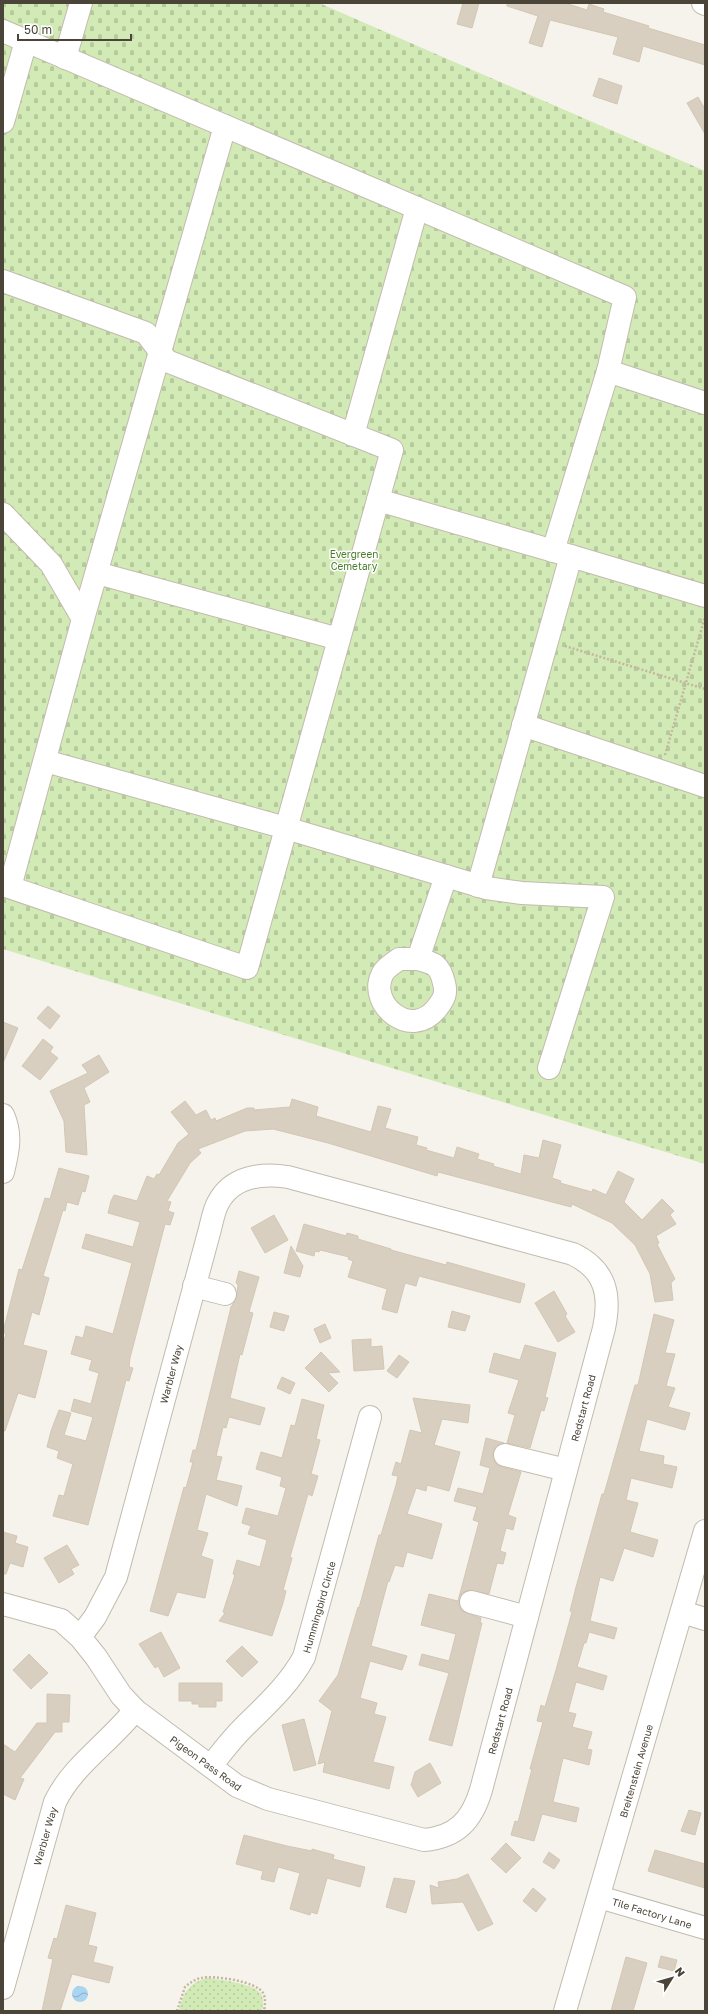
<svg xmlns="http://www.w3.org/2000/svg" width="708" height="2014" font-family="'Golos Text',sans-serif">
<defs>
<pattern id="grass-dots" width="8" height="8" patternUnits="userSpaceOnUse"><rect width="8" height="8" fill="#d2eab5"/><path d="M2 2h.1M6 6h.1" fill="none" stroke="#b6ca9c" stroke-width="1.8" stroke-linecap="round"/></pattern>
<pattern id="cemetery-stones" width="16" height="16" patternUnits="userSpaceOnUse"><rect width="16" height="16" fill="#d2eab5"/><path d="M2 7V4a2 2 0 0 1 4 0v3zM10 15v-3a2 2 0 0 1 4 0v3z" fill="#b6ca9c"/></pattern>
<pattern id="water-waves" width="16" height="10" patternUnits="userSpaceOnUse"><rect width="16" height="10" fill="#a9d4f2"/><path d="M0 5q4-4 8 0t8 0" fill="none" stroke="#8caec5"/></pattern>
</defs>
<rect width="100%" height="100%" fill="#f6f3ec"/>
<path fill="url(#grass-dots)" d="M208,1978c13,2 44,5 52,15 4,4 3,12 2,18h-83c4,-18 10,-29 29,-33z"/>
<path fill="url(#cemetery-stones)" d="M3,3h316l386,168v993l-702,-215z"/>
<circle fill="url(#water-waves)" cx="80" cy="1994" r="8"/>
<g fill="#d8cfc1" stroke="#d3c7b4">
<path d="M463,3h16l-7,25 -15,-4z"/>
<path d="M507,3h58l22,7 2,-6 15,5 -1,3 46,14 -1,2 57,17v20l-62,-19 -4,16 -26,-8 5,-17 -68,-17 -8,27 -13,-4 9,-27 -31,-10z"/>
<path d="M599,78l23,8 -5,18 -24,-8z"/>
<path d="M698,97l7,12v25l-18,-31z"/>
<path d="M48,1006l12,10 -10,13 -13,-11z"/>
<path d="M3,1022l15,6 -15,35z"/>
<path d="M43,1039l10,8 -3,5 8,6 -18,22 -18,-14z"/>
<path d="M99,1055l10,17 -25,16 6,14 -6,3 3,50 -21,-3 -2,-31 -14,-30 38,-18 -6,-8z"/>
<path d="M292,1099l26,8 -2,9 55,16 7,-26 13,3 -6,19 33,9 -2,8 11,3 -1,2 28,8 3,-11 22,7 -2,5 17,5 -1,2 28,8 3,-19 15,3 4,-18 18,5 -9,33 9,3 -1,2 32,9 1,-3 13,6 12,-24 16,8 -10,23 18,18 20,-21 12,12 -4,4 6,9 -20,12 3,7 -2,1 18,35 -4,4 2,17 -18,2 -5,-28 -15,-29 -23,-22 -40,-19 -1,3 -133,-35 -1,4 -109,-33 -55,-14 -28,2 -47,18 3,4 -11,10 -23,38 4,1 -3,9 6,2 -4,12 -5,-1 -35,134 -1,9 4,1 -4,13 -3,-1 -38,145 -35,-9 6,-21 5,1 9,-32 -16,-6 2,-7 -12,-4 4,-16 8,-21 12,3 -7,22 22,6 7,-24 -22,-6 3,-12 17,5 8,-31 -10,-3 3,-10 -21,-6 5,-18 7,2 3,-12 27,8 19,-71 -50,-15 4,-14 47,13 7,-25 -32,-9 3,-12 3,-6 23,6 10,-25 7,3 3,-5 2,1 19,-32 11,-9 -18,-22 14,-11 11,14 10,-5 5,10 4,-2 1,3 31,-13h7v2l36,-3z"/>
<path d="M59,1168l30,8 -4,16 -3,-1 -4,14 -11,-3 -2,9 -2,-1 -20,66 6,2 -10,37 -7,-3 -9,33 24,6 -12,47 -17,-5 -13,38h-2v-87l3,-10 -3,-2 16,-63 3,1 23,-72 5,1z"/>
<path d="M274,1215l14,25 -23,13 -14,-25z"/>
<path d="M304,1224l42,12 1,-3 11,3v3l33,10v1l55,15 1,-3 78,22 -5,19 -101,-27 -3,10 -11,-3 -8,30 -15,-4 5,-20 -39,-12 5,-16 -5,-2 1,-2 -29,-7 -1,2 -4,-1 -1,5 -18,-5z"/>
<path d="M291,1246l12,20 -3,11 -16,-4z"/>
<path d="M239,1271l20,6 -10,35 4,1 -11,42 -2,-1 -10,44 35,10 -5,17 -31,-8 -3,11 -3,-1 -7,29 6,1 -6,23 26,6 -5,20 -31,-12 -9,36 11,3 -7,23 12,4 -8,38 -28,-6 -9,24 -18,-5 34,-124 2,1 7,-26h-3l3,-12h3l35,-143 6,-10 1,-13 -2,-1z"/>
<path d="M554,1291l13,23 -2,2 10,16 -17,10 -23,-39z"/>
<path d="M452,1311l18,5 -5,15 -17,-4z"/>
<path d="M274,1312l15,4 -5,15 -14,-4z"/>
<path d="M654,1314l20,6 -9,33 10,1 -9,32 9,2 -7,19 22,6 -5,17 -38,-11 -8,32 25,5 -1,8 14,3 -5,21 -41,-10 -5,22 12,3 -8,29 28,8 -5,17 -29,-9 -11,33 -13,-4 -10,44 27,7 -3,11 -25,-7 -3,11h-2l-7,24 30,9 -4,14 -27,-8 -8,30 8,2 -4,13 20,5 -5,17 5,1 -3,15 -26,-7 -10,44 26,6 -3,14 -34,-8 -8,27 -23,-6 4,-14 3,1 14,-53h-2l13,-47 -6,-1 4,-16 4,2 11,-37 16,-58 -2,-1 6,-24 26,-93h2l31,-109h3z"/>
<path d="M325,1324l6,14 -11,5 -6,-14z"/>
<path d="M371,1339v8l11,-1 2,23 -30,2 -2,-31z"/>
<path d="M525,1345l31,8 -11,44 3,1 -4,13 -3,-1 -11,38 -23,-5 8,-28 -7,-2 11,-33 -30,-8 5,-19 26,7z"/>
<path d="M321,1352l19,20 -12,1 10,10 -9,9 -24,-24z"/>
<path d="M399,1355l10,7 -12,16 -10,-7z"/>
<path d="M282,1377l13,6 -5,11 -13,-6z"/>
<path d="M413,1398l57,7 -2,18 -26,-4 -8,26 26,7 -11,39 -22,-6 -1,6 -10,-3 -9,26 35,10 -10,35 -25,-7 -4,15 -8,-2 -6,17 -1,-1 -7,26 -10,39 36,10 -5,14 -32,-9 -10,37 17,5 -3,11 12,3 -13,45 21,5 -5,22 -66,-17 2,-10 -7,2 14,-53 -13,-10 19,-26 20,-68 1,1 20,-73h2l15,-50 2,-9 -6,-1 4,-13 5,2 9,-34 12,3z"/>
<path d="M302,1399l22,6 -8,34 4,1 -9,34 7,2 -6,20 -4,-2 -18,63 2,1 -9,32 3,1 -3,12 -11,33 -53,-15 6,-8 -2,-1 12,-37 -2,-1 4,-14 23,7 7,-27 -19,-6 3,-8 -9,-3 4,-15 32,8 8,-28 -6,-2 2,-9 -26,-8 5,-17 21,6 9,-33 4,1z"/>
<path d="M486,1438l18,5 -8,3 -3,6v6l3,6 6,3 19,5 -13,43 8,3 -3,12 -7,-2 -6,23 6,2 -3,11 -6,-1 -8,31 -21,-4 -6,3 -3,5v7l3,6 19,7 -1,5h2l-30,123 -23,-6 20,-67 -30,-8 3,-11 27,7 7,-27 -35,-9 8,-31 29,7 21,-79 -6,-2 4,-13 -23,-6 4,-13 25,6 7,-26 -10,-3z"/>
<path d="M3,1532l14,4 -2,7 13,4 -5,20 -13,-4 -4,11h-3z"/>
<path d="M67,1545l12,20 -8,4 3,5 -15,9 -15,-25z"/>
<path d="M161,1632l19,36 -16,9 -6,-11 -3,2 -16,-24z"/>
<path d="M242,1646l16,16 -16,15 -16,-16z"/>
<path d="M29,1654l19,19 -17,16 -18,-19z"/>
<path d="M179,1683h43v18h-6v6h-17v-3h-7v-3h-13z"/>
<path d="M47,1694l23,1 -1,27h-7v10h-7l-35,46 4,1 -9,21 -12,-6v-50l12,8 22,-29h10z"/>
<path d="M304,1719l12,46 -22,6 -12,-46z"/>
<path d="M430,1763l11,20 -23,14 -7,-12 4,-13z"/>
<path d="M689,1810l12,3 -6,22 -14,-4z"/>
<path d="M244,1835l43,11 25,5v-2l22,6 -1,4 32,8 -5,20 -33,-9 -10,36 -6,-2 -1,3 -20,-6 10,-36 -22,-6 -4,15 -13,-3 2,-8 -27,-7z"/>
<path d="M506,1843l15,15 -15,15 -15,-14z"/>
<path d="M655,1850l50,14v24l-57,-17z"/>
<path d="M549,1852l11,8 -6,9 -11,-7z"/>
<path d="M468,1874l25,50 -15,7 -15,-29 -31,2 -2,-19 9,3 -1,-6 19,-3z"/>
<path d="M394,1878l21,3 -9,32 -20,-6z"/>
<path d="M533,1888l13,11 -10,13 -13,-11z"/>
<path d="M66,1905l30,8 -8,32 9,2 -4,15 20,5 -4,16 -37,-9 -12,37h-18l11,-52 -5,-1 6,-20 3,1z"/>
<path d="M661,1956l16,4 -3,11 -16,-4z"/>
<path d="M626,1957l21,6 -14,48h-22z"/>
</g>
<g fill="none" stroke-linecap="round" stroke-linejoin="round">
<g stroke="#c2bbae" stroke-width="24">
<g id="minor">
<path d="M703,3l2,1"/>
<path d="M3,31l622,266 -17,74"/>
<path d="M65,58l16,-55"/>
<path d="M3,122l23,-81"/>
<path d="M3,281l143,52 21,28 225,89 -145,518 -244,-83"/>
<path d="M353,435l64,-227"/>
<path d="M378,500l193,56 -93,330"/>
<path d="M3,514l48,50 32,55 -73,268"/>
<path d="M553,551l55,-180 97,32"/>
<path d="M571,556l134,40"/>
<path d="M97,573l242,66"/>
<path d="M83,619l142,-493"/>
<path d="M523,725l182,61"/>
<path d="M45,761l241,67 200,60 36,5 81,4 -54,171"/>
<path d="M418,959c16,4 22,6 26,24 3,10 0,16 -7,25 -26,33 -69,-4 -55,-33 2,-6 12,-12 17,-16h19l28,-83"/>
<path d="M3,1115c9,20 5,36 0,57"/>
<path d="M194,1286l31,8"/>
<path d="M505,1455l61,15"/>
<path d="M471,1602l56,15"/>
<path d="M3,1604l58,16 19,17 16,20 25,38 14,15 102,76 31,13 156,41c33,-3 48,-20 57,-50l123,-462c7,-33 2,-58 -31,-74l-285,-77c-26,-4 -56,-1 -70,26 -4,7 -6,18 -8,26l-94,348 -21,40 -15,20"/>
<path d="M682,1612l23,7"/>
<path d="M211,1766c10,-13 20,-26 32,-38 22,-22 46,-43 61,-71l66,-240"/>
<path d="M599,1897l106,31"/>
<path d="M3,1988l52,-186c18,-37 55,-60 80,-92"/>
<path d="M565,2011l140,-480"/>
</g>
</g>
<g stroke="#c4b79f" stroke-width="2.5" stroke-dasharray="2 2" stroke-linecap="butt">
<path d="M565,646l140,43"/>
<path d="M665,755l40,-138"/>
<path d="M177,2011l8,-24c5,-4 10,-8 16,-9 12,-3 55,3 62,15 3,5 2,12 1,18"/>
</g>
<use href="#minor" stroke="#fff" stroke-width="22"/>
</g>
<g text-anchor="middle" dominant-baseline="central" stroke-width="3" stroke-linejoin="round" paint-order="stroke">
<g font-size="10" fill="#4a7f2a" stroke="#fff">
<text x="354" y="554">Evergreen<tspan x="354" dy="12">Cemetary</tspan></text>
</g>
<g font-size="10" fill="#4b4439" stroke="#fff">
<text transform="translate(171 1374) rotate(-75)">Warbler Way</text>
<text transform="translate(583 1408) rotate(-75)">Redstart Road</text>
<text transform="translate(319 1607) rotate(-74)">Hummingbird Circle</text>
<text transform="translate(500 1721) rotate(-75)">Redstart Road</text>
<text transform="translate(206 1763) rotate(36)">Pigeon Pass Road</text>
<text transform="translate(636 1771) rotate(-74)">Breitenstein Avenue</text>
<text transform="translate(45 1836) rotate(-74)">Warbler Way</text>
<text transform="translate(652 1913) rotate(17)">Tile Factory Lane</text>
</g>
</g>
<rect width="708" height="2014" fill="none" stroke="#4b4439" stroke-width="8"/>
<g transform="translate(672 1978) rotate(53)" stroke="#ffffff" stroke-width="3" paint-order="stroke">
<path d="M0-3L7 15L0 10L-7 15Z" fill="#4b4439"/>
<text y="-6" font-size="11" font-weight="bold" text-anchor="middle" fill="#4b4439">N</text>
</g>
<path d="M18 34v6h113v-6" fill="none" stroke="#4b4439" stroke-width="2"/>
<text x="24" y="34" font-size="12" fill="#4b4439" stroke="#ffffff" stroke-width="3" paint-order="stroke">50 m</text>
</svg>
